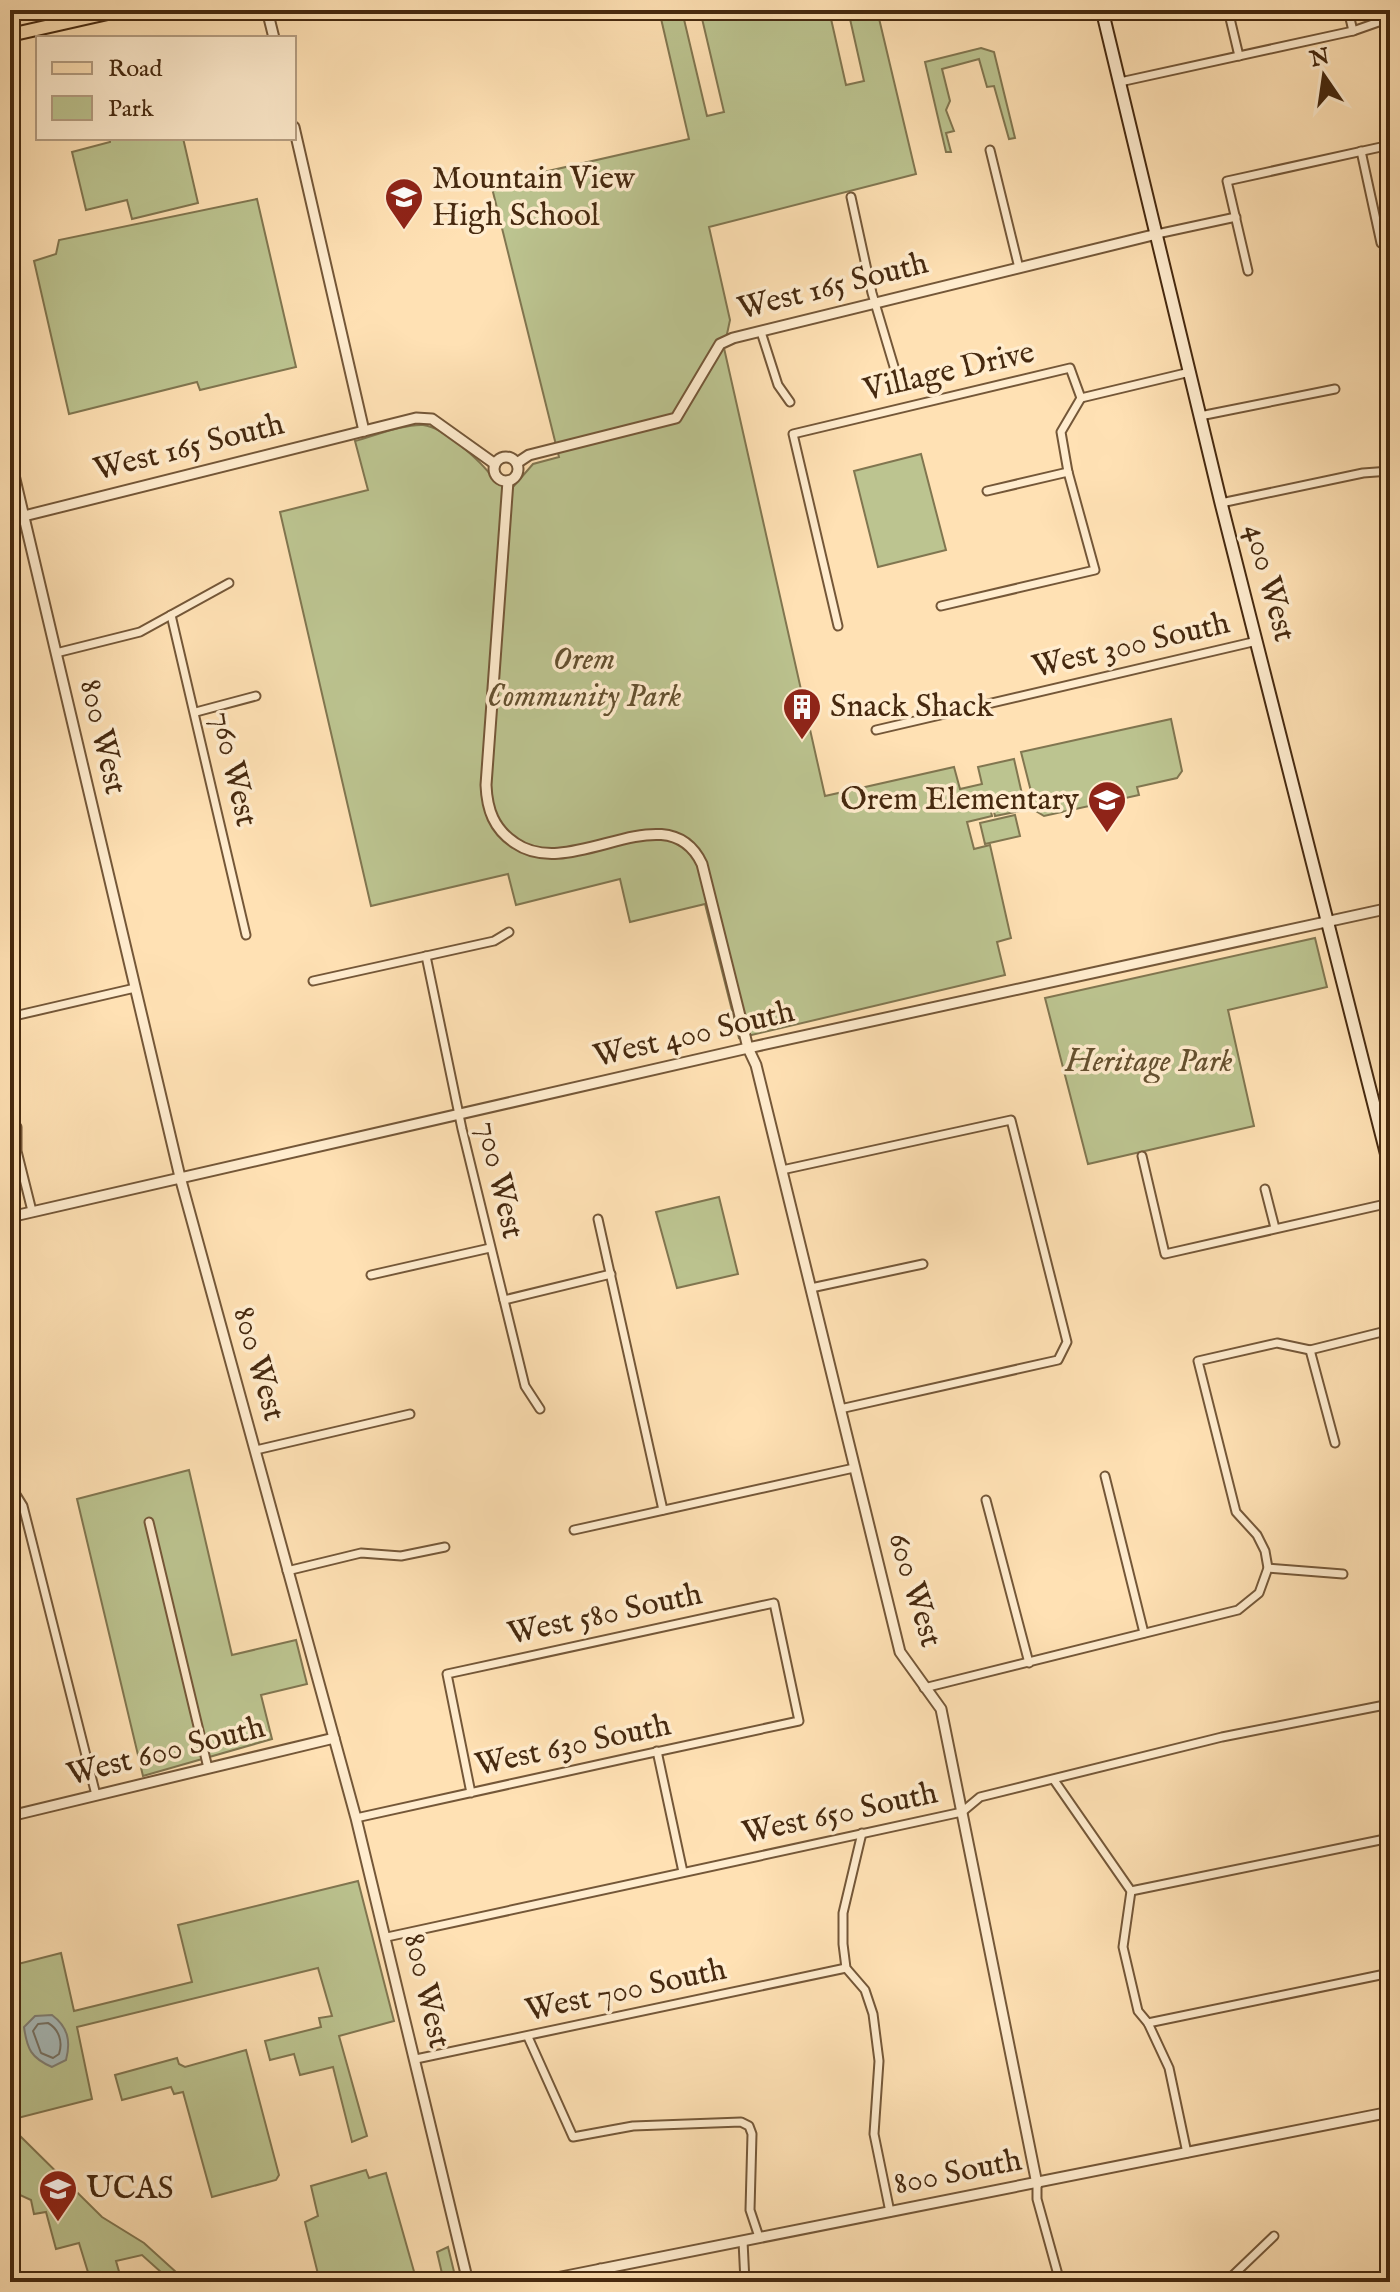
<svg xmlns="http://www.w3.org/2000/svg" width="1400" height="2292" font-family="'IM FELL English',serif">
<rect width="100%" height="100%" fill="#ffe1b4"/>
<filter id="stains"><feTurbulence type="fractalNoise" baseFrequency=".0025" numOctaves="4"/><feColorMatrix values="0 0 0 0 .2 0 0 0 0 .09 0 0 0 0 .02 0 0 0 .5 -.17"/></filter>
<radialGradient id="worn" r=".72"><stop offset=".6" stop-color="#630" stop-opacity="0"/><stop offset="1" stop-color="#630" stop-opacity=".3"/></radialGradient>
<g fill="#bcc490" stroke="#817650" stroke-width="2">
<path d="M659,10h26l-3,1 25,105 17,-4 -24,-102h129l17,75 18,-4 -16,-71h29l39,164 -207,53 21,93 -6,28 101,448 129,-29 6,22 22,-5 -4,-17 36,-8 8,35 -58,13 25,-3 3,12 -25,6 7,27 16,-4 21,93 -14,4 8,33 -266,63 -34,-134 -75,18 -10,-43 -104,26 -8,-31 -137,32 -91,-394 88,-22 -13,-49c20,-5 48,-17 68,-16 21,2 63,40 73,58l18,3 19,-22 26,-7 -68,-273 198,-45z"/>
<path d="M981,48l13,4 21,86 -6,1 -15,-53 -7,1 -8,-28 -37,10 8,32 -4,9 8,21 -8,2 5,19h-5l-21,-90z"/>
<path d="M110,138h73l15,65 -66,16 -5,-19 -41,10 -14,-58 38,-10z"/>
<path d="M257,199l39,168 -96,23 -3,-8 -128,32 -35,-153 22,-7 3,-14z"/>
<path d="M921,454l25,96 -68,17 -24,-96z"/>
<path d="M1171,719l11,52 -5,7 -40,9 2,8 -95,21 -8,-5 -15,-59z"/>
<path d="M1017,798l3,13 -25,5 -3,-13z"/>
<path d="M1015,815l5,21 -35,8 -5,-21z"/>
<path d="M1315,938l12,49 -99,23 26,116 -166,38 -43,-166z"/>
<path d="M719,1197l19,77 -61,14 -21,-76z"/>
<path d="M189,1470l43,185 64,-15 11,44 -46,11 11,44 -129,37 -66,-277z"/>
<path d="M358,1881l36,140 -55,15 28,100 -15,6 -19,-75 -33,8 -6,-21 -24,6 -5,-19 56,-14 -2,-9 13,-2 -14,-48 -241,59 15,72 -82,21v-154l51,-13 13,58 118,-29 -14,-57z"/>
<path d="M246,2050l33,125 -3,5 -64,17 -29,-105 -9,2 -3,-7 -49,13 -7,-25 62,-17 2,6 6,3z"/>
<path d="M10,2126l92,91 42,26 43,39h-15l-30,-27 -26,6 6,21h-31l-12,-39 -23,6 -10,-37 -12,2 -3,-14 -13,-6 -8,2z"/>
<path d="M366,2170l3,8 17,-5 31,109h-97l-15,-60 13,-6 -7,-30z"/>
<path d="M448,2247l8,33 -1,2h-11l-7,-30z"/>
</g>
<path fill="#a7bab9" stroke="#808075" stroke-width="2" d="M52,2015c16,12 19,26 14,45l-14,7c-21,-9 -25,-18 -28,-40l11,-11z"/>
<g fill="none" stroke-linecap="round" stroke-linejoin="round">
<path stroke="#767264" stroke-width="2" d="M48,2023c11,6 15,19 11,31l-6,4 -12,-5 -8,-22 5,-7z"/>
<g stroke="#745738" stroke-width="11">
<g id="minor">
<path d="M58,10l3,14"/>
<path d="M1228,10l11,46"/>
<path d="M1348,10l5,21"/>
<path d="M1120,82l233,-51 37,-13"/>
<path d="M990,150l29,118"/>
<path d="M1361,151l20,92"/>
<path d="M851,197l21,96 23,77"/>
<path d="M1157,234l79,-17"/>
<path d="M1248,271l-21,-90 163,-36"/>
<path d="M761,332l17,53 12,17"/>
<path d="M1081,398l109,-26"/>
<path d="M1200,416l135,-27"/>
<path d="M987,491l81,-19"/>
<path d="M1221,503l142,-30 27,-2"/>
<path d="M941,606l154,-36 -27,-98 -7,-40 20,-34"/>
<path d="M171,615l75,320"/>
<path d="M838,626l-45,-192 277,-66 11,30"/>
<path d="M56,653l84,-21 89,-49"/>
<path d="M196,712l60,-16"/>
<path d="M876,730l381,-89"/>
<path d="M426,956l36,173 63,257 15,23"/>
<path d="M313,981l181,-40 15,-9"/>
<path d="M10,1017l125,-29"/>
<path d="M17,1127v24l15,60"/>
<path d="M1142,1156l23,98 225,-51"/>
<path d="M782,1170l229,-50 56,222 -9,18 -218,49"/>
<path d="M1265,1189l10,39"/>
<path d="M598,1219l65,291"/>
<path d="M371,1275l119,-27"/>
<path d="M811,1288l112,-24"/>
<path d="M504,1300l107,-26"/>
<path d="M1310,1350l25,93"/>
<path d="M256,1450l154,-36"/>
<path d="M1105,1476l39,157"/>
<path d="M10,1485l13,21 73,289"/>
<path d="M986,1500l43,163"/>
<path d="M149,1522l59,246"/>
<path d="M574,1530l280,-62"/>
<path d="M1268,1568l75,6"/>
<path d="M287,1571l74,-18 40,3 44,-9"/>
<path d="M924,1688l314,-78 21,-17 9,-25 -3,-17 -8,-16 -21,-23 -38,-151 79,-18 33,7 80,-20"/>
<path d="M657,1751l26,121"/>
<path d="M1054,1780l77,111 -8,56 15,64 10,12 21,45 18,85"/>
<path d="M356,1818c148,-32 295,-66 443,-97l-25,-118 -327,71 24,119"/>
<path d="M862,1833l-19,80v31l3,24 19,22 8,24 6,47 -5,73 16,78"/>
<path d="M1131,1891l259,-53"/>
<path d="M387,1937l575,-125 18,-15 242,-60 168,-33"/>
<path d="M1148,2023l242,-50"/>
<path d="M528,2037l45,100 60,-11 108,-4 8,4 3,8 -2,76 9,27"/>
<path d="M416,2059l430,-91"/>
<path d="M1037,2184v15l23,83"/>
<path d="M743,2241l2,41"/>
<path d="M600,2268l4,14"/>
<path d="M1226,2282l48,-46"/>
</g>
</g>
<g stroke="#745738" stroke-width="13">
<g id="tertiary">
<path d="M267,10l7,28"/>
<path d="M294,127l70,304"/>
<circle cx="506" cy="469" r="12"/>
<path d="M10,458l170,719 176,641 112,464"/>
<path d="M517,463l12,-8 147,-37 44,-74 13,-6 424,-104"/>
<path d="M508,481l-22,304c1,25 8,44 29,58 57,40 152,-53 187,21l46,184 8,17 144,587 41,57 96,475"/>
<path d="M24,516l392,-98 16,1 63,45"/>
<path d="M10,1217l738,-169 642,-140"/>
<path d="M10,1816l324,-78"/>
<path d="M536,2282l854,-170"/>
</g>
</g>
<g stroke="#46290f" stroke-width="15">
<path id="secondary" d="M1102,10l119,493 169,665"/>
</g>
<g stroke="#46290f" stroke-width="16">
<path id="primary" d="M10,35l111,-25"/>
</g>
<use href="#minor" stroke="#ffecce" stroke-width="7"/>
<use href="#tertiary" stroke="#ffecce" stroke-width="9"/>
<use href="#secondary" stroke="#ffecce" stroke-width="11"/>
<use href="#primary" stroke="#ffe1b4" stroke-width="12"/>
</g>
<defs>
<g id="school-pin" transform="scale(2)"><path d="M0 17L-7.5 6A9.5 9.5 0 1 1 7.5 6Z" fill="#8f2418" stroke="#ffecce"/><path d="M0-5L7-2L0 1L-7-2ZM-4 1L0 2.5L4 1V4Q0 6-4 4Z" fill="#fff"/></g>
<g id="building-pin" transform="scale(2)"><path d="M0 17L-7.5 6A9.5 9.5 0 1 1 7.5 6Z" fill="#8f2418" stroke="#ffecce"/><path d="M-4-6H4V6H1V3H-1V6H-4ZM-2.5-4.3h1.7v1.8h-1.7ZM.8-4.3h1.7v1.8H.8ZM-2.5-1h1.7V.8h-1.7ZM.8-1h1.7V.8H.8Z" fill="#fff"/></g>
</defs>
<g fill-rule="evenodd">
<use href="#school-pin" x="404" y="197"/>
<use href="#building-pin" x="802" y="707"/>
<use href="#school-pin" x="1107" y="800"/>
<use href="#school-pin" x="58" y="2189"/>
</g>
<g text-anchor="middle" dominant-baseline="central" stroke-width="7" stroke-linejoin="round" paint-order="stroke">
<g font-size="32" fill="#46290f" stroke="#ffecce" text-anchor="start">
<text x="432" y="179">Mountain View<tspan x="432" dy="37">High School</tspan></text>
<text x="830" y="707">Snack Shack</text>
<text x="1079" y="800" text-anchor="end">Orem Elementary</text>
<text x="86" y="2189">UCAS</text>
</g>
<g font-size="32" fill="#46290f" stroke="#ffecce">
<text transform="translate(833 287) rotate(-14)">West 165 South</text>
<text transform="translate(949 372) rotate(-13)">Village Drive</text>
<text transform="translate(189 448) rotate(-14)">West 165 South</text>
<text transform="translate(1269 583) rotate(75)">400 West</text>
<text transform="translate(1131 646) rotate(-13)">West 300 South</text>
<text transform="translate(102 737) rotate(77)">800 West</text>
<text transform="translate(233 769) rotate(77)">760 West</text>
<text transform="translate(694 1035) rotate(-13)">West 400 South</text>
<text transform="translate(499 1180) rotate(77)">700 West</text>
<text transform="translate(258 1364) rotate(74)">800 West</text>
<text transform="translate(914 1590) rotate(73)">600 West</text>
<text transform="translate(605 1615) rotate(-12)">West 580 South</text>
<text transform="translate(573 1746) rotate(-12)">West 630 South</text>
<text transform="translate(166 1752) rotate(-14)">West 600 South</text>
<text transform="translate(840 1814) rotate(-12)">West 650 South</text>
<text transform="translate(426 1991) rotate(77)">800 West</text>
<text transform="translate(626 1991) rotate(-12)">West 700 South</text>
<text transform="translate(958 2173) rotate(-11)">800 South</text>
</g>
<g font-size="32" font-style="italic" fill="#64502f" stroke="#ffecce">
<text x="584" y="660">Orem<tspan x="584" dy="37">Community Park</tspan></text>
<text x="1149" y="1062">Heritage Park</text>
</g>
</g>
<rect width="1400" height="2292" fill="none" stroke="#ffe1b4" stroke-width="40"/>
<rect x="12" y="12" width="1376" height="2268" fill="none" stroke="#46290f" stroke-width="4"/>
<rect x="20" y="20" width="1360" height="2252" fill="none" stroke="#46290f" stroke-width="2"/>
<rect x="36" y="36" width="260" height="104" fill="#ffecce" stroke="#b59e82" stroke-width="2"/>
<rect x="52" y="62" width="40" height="12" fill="#ffe1b4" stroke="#b59e82" stroke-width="2"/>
<text x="108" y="76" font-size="24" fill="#46290f">Road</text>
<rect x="52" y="96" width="40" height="24" fill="#bcc490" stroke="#b59e82" stroke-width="2"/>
<text x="108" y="116" font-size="24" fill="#46290f">Park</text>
<g transform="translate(1324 76) rotate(347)" stroke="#ffecce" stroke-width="6" paint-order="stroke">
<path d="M0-6L14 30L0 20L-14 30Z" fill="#46290f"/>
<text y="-12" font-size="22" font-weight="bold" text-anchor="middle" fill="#46290f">N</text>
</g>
<rect width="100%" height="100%" filter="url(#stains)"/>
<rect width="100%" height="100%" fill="url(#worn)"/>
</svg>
